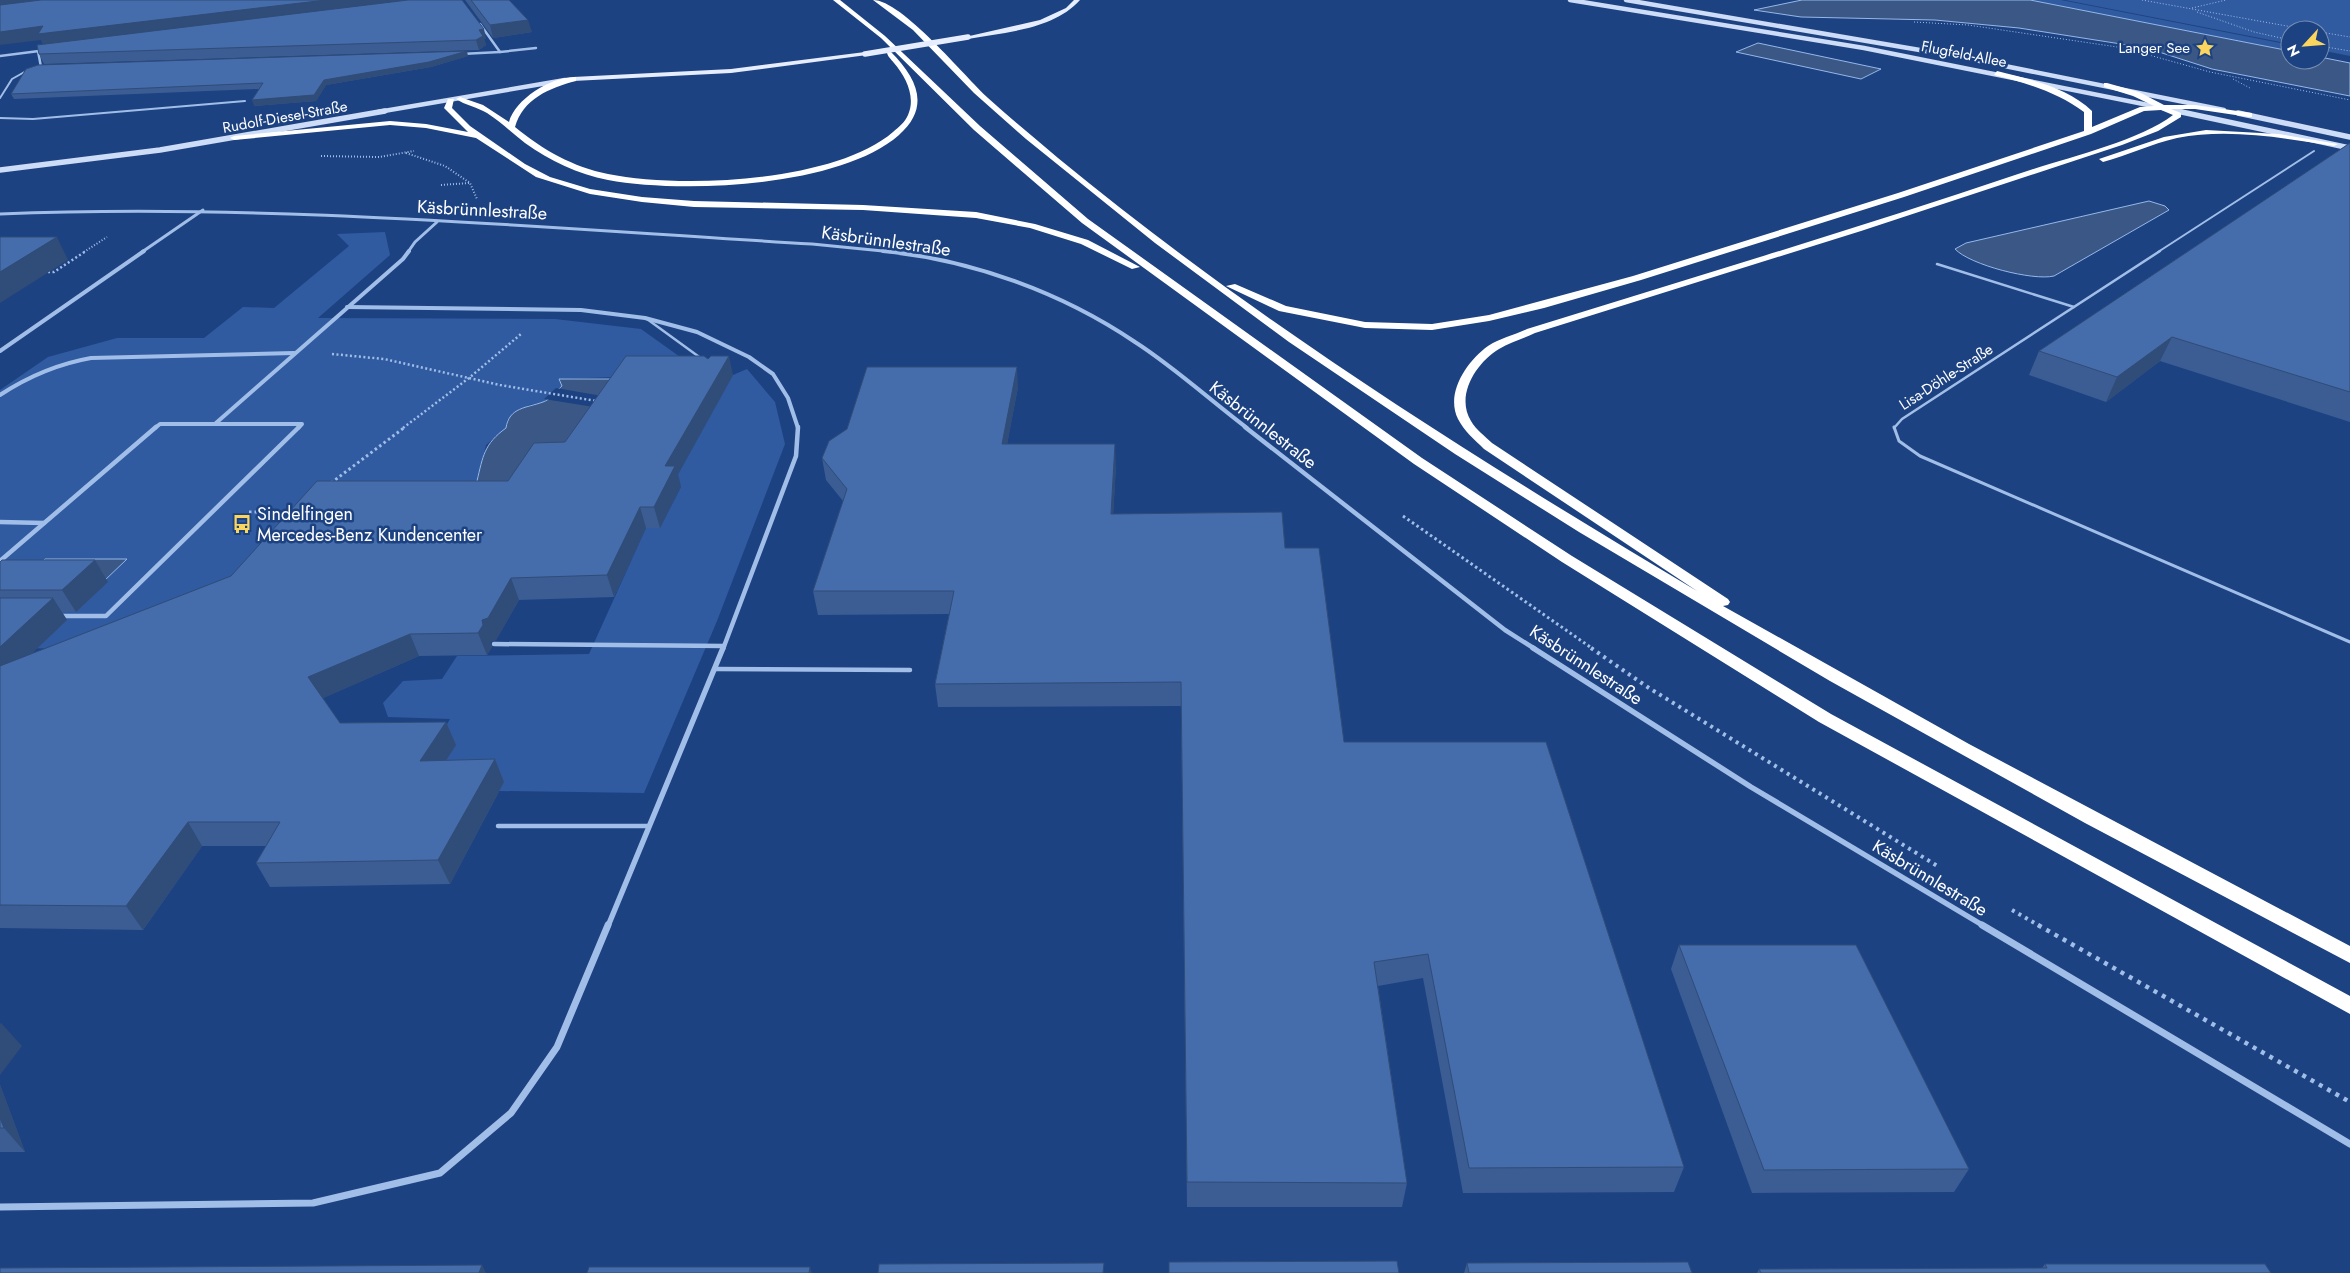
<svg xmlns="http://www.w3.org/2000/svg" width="2350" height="1273" font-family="Jost,sans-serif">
<rect width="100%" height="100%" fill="#1d4281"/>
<g fill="#305ba0">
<path d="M2030,0h31l229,45v6z"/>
<path d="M2065,0h285v56l-30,-6v-20h-30v14z"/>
<path d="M385,232l5,23 -72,63 237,1 86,10 63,45 -145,5 3,7 -17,16 -16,3 -22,15 -1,8 -20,17 -9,36 -235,117 -135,51 -107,-1v-258l48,-33 69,-19h87l39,-31 31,1 75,-62 -12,-12z"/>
<path d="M747,369l28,33 10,42 -68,177 -73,172 -145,-2 -68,-7 4,-39 15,-26 -62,-2 -5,-14 20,-22 39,-2 15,-23 132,-2 57,-126h14l21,-41h-10l62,-112z"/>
</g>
<g fill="#3b5786" stroke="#94b8eb">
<path d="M1802,0h228l260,51v9h30v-3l30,6v33l-138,-27 -53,-17 -38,-8 -102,-16 -84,-8 -134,-3 -47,-7z"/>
<path d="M1758,43l123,26 -20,10 -125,-27z"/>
<path d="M2149,201l16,5 4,4 -115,66c-21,5 -84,-11 -99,-27l11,-6z"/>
<path d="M559,379h69l-110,166 -41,-64c6,-25 7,-37 29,-53 3,-21 21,-20 37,-26 7,-2 13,-11 19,-16z"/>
<path d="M45,559h82l-24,23h-82z"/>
</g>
<path fill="#1d4281" d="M556,388l58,10 -8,11 -62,-10z"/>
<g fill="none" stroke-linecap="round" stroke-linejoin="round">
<g stroke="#a1bee9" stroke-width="1" stroke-dasharray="1 2" stroke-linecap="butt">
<path d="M2142,0l167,30"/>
<path d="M2192,8l34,-8"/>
<path d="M2197,12l57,20 36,8"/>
<path d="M1914,22l54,3 156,23 86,24 140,28"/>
<path d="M2320,32l30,5"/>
<path d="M2320,46l30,5"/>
<path d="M2233,79l17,9"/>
</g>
<g stroke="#a1bee9" stroke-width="2" stroke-dasharray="1 2" stroke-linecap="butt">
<path d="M406,153l39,13 25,17 7,16"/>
<path d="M321,156l58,1 35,-6"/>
<path d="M441,185l28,-2"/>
<path d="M84,252l23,-15"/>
</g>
<g stroke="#a1bee9" stroke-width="2.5" stroke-dasharray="2 2.5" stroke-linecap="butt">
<path d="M48,272h6l32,-21"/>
<path d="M332,354l52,5 116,26 96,16"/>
<path d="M403,428l66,-50 52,-44"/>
</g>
<g stroke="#a1bee9" stroke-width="3" stroke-dasharray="2.5 3" stroke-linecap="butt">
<path d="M331,483l74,-56"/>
<path d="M249,512h43"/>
<path d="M1403,516l190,133"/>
</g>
<g stroke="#a1bee9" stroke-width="4" stroke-dasharray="3 4.5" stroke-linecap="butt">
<path d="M1591,648l58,40 290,179"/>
<path d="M2012,910l28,16"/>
</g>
<path stroke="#a1bee9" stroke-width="4.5" stroke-dasharray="4 5.5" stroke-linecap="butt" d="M2038,925l312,177"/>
<g stroke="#a1bee9" stroke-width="2">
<path d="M0,98l12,-19 16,-9"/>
<path d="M0,118l33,1 212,-18"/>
<path d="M2158,252l156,-101"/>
</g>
<g stroke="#a1bee9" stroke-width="2.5">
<path d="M1937,264l137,43"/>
<path d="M647,319l55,40"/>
<path d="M1894,428l8,-9 258,-168"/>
</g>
<path stroke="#a1bee9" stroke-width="3" d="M1894,427l5,14 21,15 430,186"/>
<g stroke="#a1bee9" stroke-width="4.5">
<path d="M715,669l195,1"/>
<path d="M498,826h151"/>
</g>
<g stroke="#a1bee9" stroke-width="2.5">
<path d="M38,51l3,16h4"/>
<path d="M500,52l36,-4"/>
<path d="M461,54l39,-2 -20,-28"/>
<path d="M0,56l39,-5"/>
</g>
<g stroke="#a1bee9" stroke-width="3">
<path d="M0,214c271,-11 542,14 812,30l81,8"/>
<path d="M142,252l61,-42"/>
<path d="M408,252l7,-10 22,-20"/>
</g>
<g stroke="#a1bee9" stroke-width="4">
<path d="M883,251c89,9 178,41 252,91 39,25 75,58 112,86"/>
<path d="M347,307l234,3 64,8 52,14 52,25 24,17 15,24 10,30"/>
<path d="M0,351l144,-100"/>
<path d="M0,395c29,-19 57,-31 91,-37l203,-5"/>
<path d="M216,423l187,-164 6,-8"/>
<path d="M155,428l5,-4h142l-4,4"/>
</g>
<g stroke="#a1bee9" stroke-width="4.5">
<path d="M1245,427l260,203 30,19"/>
<path d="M0,522l44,1"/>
<path d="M0,561l156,-134"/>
<path d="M58,616h48l193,-189"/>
<path d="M494,644l230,2"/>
<path d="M723,649l73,-193 2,-29"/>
</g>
<g stroke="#a1bee9" stroke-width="5.5">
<path d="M1533,648l218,139 233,139"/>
<path d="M608,926l115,-278"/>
</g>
<g stroke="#a1bee9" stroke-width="7">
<path d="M1982,925l368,219"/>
<path d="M0,1207l313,-4 127,-30 71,-60 46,-66 51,-122"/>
</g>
<g stroke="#cddcf7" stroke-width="4.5">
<path d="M1570,0l294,48 319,64"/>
<path d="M1626,0l329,56 269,54"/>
<path d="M378,112l187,-32"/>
</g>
<g stroke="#cddcf7" stroke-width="5.5">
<path d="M2177,111l173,37"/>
<path d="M2238,113l112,24"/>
<path d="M0,170l160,-20 225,-39"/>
</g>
<g fill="#e5edfe" fill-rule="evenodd">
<path d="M1074,0h6c-27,30 -75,32 -112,39l-3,-2 75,-17 26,-12z"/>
<path d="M865,52l2,3 -136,18 -158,8 -3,-2 3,-2 158,-8z"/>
</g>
<g fill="#fff" fill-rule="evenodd">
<path d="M833,0h7l45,36 95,90 108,93 334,239 150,98 259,158 519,282v18l-531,-292 -257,-160 -148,-98 -332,-241 -108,-93 -93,-92z"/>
<path d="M873,0c29,0 92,77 115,98 23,21 47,40 70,60 199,164 418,301 639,433l-213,-142c-9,-9 -20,-18 -26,-30 -13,-26 9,-58 30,-73 12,-8 26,-11 39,-17 164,-51 328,-100 491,-155 43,-15 120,-32 155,-59l-12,-5 -17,1 -53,23 -187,63 -263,83 -97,28 -55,13 -57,9 -67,-2 -86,-17 -53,-25 9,-2 51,22 79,16 67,2 57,-9 144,-39 265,-83 186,-62v-19c-27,-20 -58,-29 -90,-37l3,-4c31,8 71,16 95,40v16l48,-20 14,-1 -21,-10 -29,-9v-4h3l32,9 25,13h31l57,8v4h-3l-54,-8h-24l10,4v4l-23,14 -36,14 -261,86 -326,102c-12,6 -25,9 -36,16 -22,13 -44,46 -28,72 5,9 14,15 21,22l236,156 2,3 -2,3 -5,1 246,138 381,202v17l-265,-140 -255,-142 -251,-149 -124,-78 -166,-112 -134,-99 -129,-104 -52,-46 -61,-63z"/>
<path d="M887,52h4c26,26 40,55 8,83 -59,52 -216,59 -291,45 -30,-6 -58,-19 -83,-37 -13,-10 -24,-21 -38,-30 -10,-6 -22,-8 -31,-14l4,-2 23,8 26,17c6,-23 43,-46 67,-45v4c-27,7 -53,18 -61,46 28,23 58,40 93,47 74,15 227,8 285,-42 6,-5 12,-10 15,-17 8,-18 -2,-38 -14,-52 -3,-4 -7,-7 -7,-11z"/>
<path d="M448,99h6l-2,9 18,18 55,38 25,13 40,12 52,8 52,4 169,4 113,7 59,12 53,16 52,27 -8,2 -51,-25 -51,-16 -54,-10 -113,-8 -169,-3 -52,-5 -52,-8 -54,-17 -60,-39 -50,-10 -36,-3 -156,15 -4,-2 4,-2 156,-15 36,3 42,8 -24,-24z"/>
<path d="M2206,130l73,4 59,10 -4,2c-51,-8 -106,-18 -157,-8 -26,6 -49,17 -74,24l-4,-3 65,-22z"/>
</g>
<path stroke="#e5edfe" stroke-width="5.5" d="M865,54l103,-17"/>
</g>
<g fill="#3b5d93">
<path d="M0,0h404l82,39h-2l2,6 -7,5 -435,14 -5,-10 4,-10 -2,-4z"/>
<path d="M465,0h44l23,32 -39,6z"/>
<path d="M468,56l-37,11 -105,18 -10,16 -62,5 5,-17 -245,10 -3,-5z"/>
<path d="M2350,143v279l-190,-61 -54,41 -77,-27 10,-24z"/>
<path d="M708,359l25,16 -55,99 3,12 -21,42h-14l-32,69 -95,3 -23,40 -6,2 2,5 -5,8 -68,1 -96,42 17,25 106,-1 10,23 -10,15 58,22 -54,102 -180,3 -14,-24 10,-17h-64l-59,84 -143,-2v-366l95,-2 13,22 -32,30h-14l5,8 -35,33 476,-172 57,-39z"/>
<path d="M1018,387l-11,57 109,22 -3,48 172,34 59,194 340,425 -10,25 -211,1 -40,-215 -45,8 29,197 -5,24h-215l-6,-501 -243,1 -3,-23 14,-70 -131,1 -5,-24 30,-90 -17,-21 -4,-22z"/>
<path d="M1679,945l290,224 -15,23 -202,1 -81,-224z"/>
<path d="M0,1085l25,67h-25z"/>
<path d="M1467,1263l225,10h-228z"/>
<path d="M2045,1264l226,9h-514l2,-4 283,-1z"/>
</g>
<g fill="#304c78">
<path d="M0,0h103l-103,12z"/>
<path d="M326,0h78l1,3 -361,44 -3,-7 -41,5v-13l43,-6z"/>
<path d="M528,20l4,12 -39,6 -3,-13z"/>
<path d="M484,29l2,10h-2l2,6 -7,5 -3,-10 3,-10z"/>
<path d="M467,51l1,5 -37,11 -105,18 -10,16 -62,5 -2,-6 72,-20z"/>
<path d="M57,237l11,23 -68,43v-31z"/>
<path d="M2172,337l-12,24 -54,41 11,-25z"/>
<path d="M729,356l4,19 -55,99 3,12 -21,42 -6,-21 11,-41z"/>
<path d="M1017,367l1,20 -15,79 -1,-22z"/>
<path d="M1115,444l1,22 -4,70 -1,-22z"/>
<path d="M640,507l6,21 -32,69 -7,-22z"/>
<path d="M95,560l13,22 -32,30 -14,-22z"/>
<path d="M511,578l8,22 -23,40 -6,2 2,5 -5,8 -9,-22 4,-13z"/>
<path d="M53,598l14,22 -67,64v-37z"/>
<path d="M410,634l9,22 -100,44 -11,-23z"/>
<path d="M446,722l10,23 -25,39 -11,-23z"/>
<path d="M495,759l9,23 -54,102 -12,-24z"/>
<path d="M188,822l14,24 -59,84 -17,-24z"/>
<path d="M1,1023l21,23 -22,29v-51z"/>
<path d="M0,1085l25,67 -21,-24 -4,-10z"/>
<path d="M482,1265l4,8h-7z"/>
<path d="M810,1267l2,6h-3z"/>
</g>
<g fill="#456cab" stroke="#304c78">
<path d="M41,0h285l-288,34 5,-8 -43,6v-27z"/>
<path d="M408,0h54l22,29 -5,1 4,6 -7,4 -437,14 -2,-9z"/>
<path d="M471,0h38l19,20 -38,5z"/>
<path d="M467,51l-38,11 -105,18 -10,15 -62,5 11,-17 -252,11 15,-25 12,-4z"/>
<path d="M2350,143v249l-178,-55 -55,40 -78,-26z"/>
<path d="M0,237h57l-57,35z"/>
<path d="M626,356h78l4,3 3,-3h18l-64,110h10l-21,41h-14l-33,68 -96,3 -23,40 -6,2 1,5 -5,8 -68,1 -102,43 32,46 106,-1 -26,39 75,-2 -57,101 -182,3 24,-41h-92l-62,84 -126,-1v-239l231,-90 86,-95h191l26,-38 31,-1z"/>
<path d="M867,367h150l-15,77h113l-4,70 171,-2 3,36h34l25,194h202l138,425 -215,1 -41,-214 -54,8 33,221 -220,-1 -6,-500 -246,2 19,-93h-141l34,-102 -25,-31 7,-17 18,-12z"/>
<path d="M2,560h93l-33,30h-62v-28z"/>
<path d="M0,598h53l-53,49z"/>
<path d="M1679,945h177l113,224 -205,1z"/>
<path d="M0,1118l4,10h-4z"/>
<path d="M1397,1261l2,12h-230v-11z"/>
<path d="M1688,1262l4,11h-223l-2,-10z"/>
<path d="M1104,1263l-1,10h-225l1,-9z"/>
<path d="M2045,1264h220l6,9h-510l-2,-4 288,-1z"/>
<path d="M482,1265l-3,8h-479v-5z"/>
<path d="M589,1267h221l-1,6h-222z"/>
</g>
<defs>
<g id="sight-bare" transform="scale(1.5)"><path d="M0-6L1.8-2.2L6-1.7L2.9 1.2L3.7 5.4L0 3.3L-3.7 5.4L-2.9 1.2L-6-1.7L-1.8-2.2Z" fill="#fad65f" stroke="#1d4281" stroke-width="2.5" paint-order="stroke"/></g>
<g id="bus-bare" transform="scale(1.5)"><path d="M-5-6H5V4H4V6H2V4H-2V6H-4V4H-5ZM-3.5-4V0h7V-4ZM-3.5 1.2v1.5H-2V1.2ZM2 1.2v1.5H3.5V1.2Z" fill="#fad65f" stroke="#1d4281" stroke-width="2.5" paint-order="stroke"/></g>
</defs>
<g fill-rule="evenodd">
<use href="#sight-bare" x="2205" y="48"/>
<use href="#bus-bare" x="242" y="524"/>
</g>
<g text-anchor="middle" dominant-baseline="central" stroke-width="5" stroke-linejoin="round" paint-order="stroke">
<g font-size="15" fill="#fff" stroke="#1d4281" text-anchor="end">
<text x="2190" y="48">Langer See</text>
</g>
<g font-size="15" fill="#fff" stroke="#1d4281">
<text transform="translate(1964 54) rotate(11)">Flugfeld-Allee</text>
<text transform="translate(285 117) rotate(-10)">Rudolf-Diesel-Straße</text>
<text transform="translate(1946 377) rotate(-33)">Lisa-Döhle-Straße</text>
</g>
<g font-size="18" fill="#fff" stroke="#1d4281">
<text transform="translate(482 210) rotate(3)">Käsbrünnlestraße</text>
<text transform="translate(886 241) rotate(8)">Käsbrünnlestraße</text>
<text transform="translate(1263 425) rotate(38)">Käsbrünnlestraße</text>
<text transform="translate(1586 665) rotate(33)">Käsbrünnlestraße</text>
<text transform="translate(1930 878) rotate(31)">Käsbrünnlestraße</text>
</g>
<g font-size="18" fill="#fff" stroke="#1d4281" text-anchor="start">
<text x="257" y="514">Sindelfingen<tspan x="257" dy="21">Mercedes-Benz Kundencenter</tspan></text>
</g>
</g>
<g transform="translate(2305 45) rotate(244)"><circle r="24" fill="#1d4281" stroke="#778eb3"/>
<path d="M0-4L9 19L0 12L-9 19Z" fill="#fad65f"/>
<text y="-8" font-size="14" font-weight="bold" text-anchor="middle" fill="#ffffff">N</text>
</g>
</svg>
